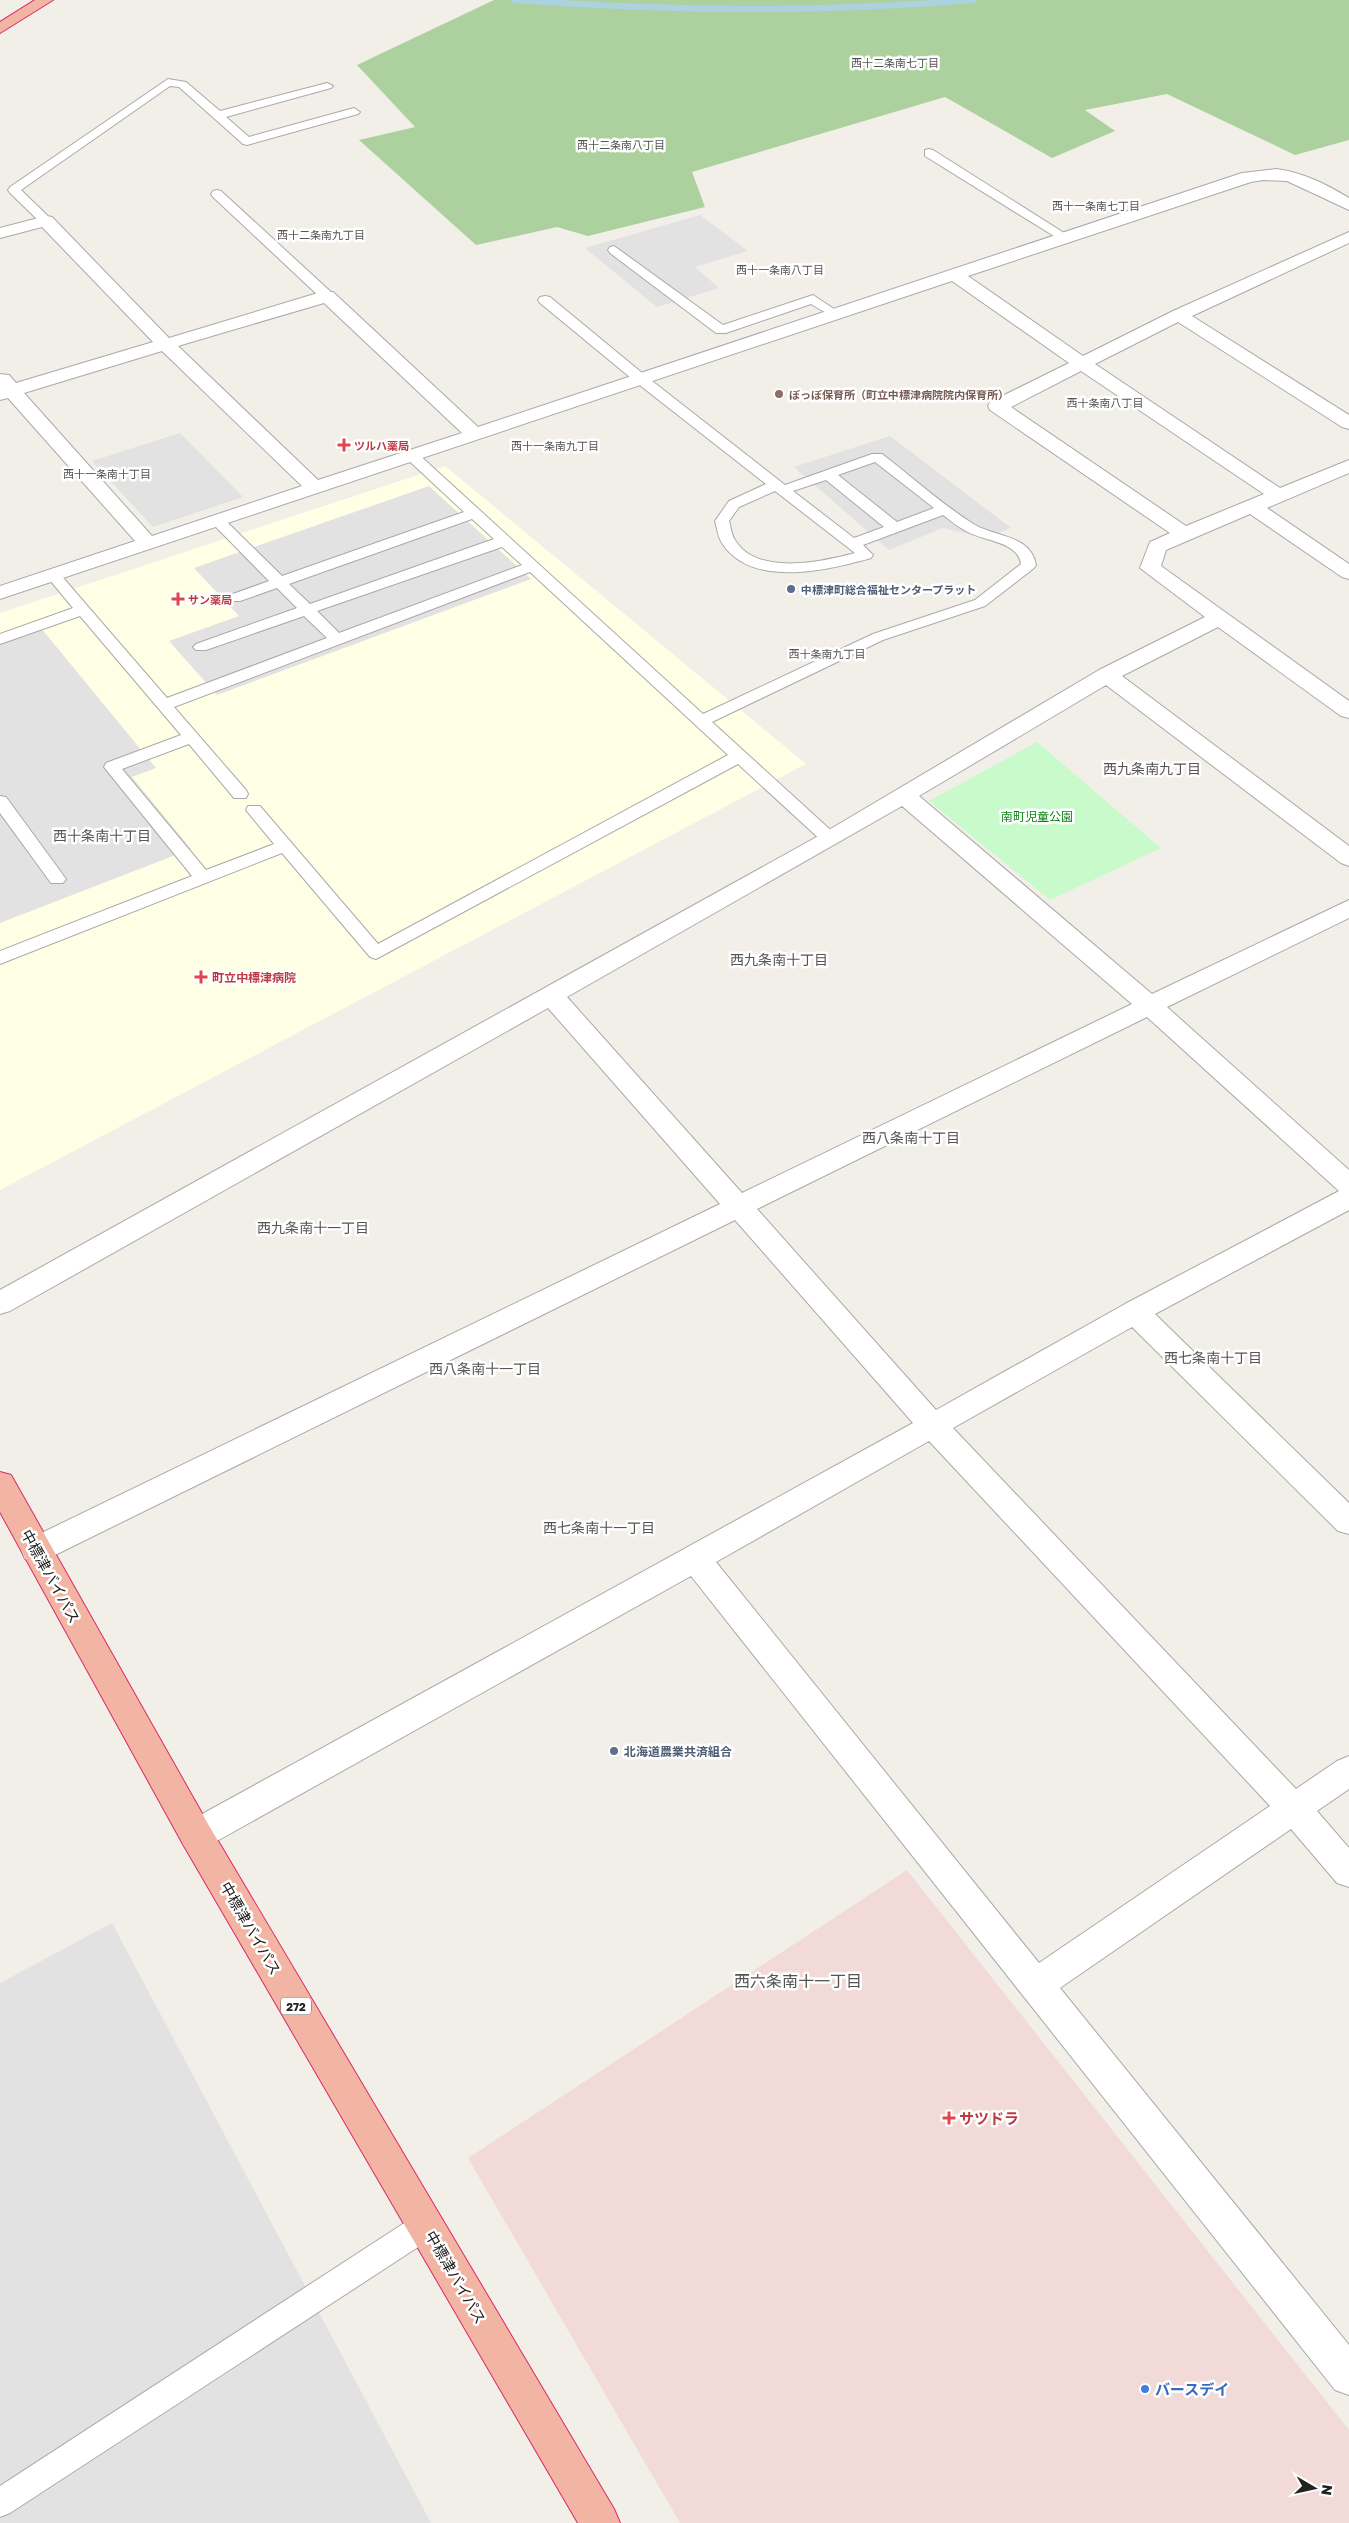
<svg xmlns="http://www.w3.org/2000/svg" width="1349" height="2523" font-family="'Golos Text','Noto Sans JP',sans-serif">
<rect width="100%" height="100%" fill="#f2efe9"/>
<path fill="#f2dad9" d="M907,1870l442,560v93h-669l-212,-365z"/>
<path fill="#ffffe5" d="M445,466l361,298 -806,426v-577z"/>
<path fill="#add19e" d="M494,0h855v140l-54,15 -128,-61 -82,16 30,21 -63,27 -107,-61 -253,75 13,35 -117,29 -31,-9 -81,18 -117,-105 56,-13 -58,-62z"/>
<path fill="#c8facc" d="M1037,742l124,106 -111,52 -121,-99z"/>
<g fill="#e2e2e2">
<path d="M700,215l48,36 -53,16 24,21 -62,19 -72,-59z"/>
<path d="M180,433l63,64 -90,30 -61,-66z"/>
<path d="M890,436l121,92 -26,10 -42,-10 -54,22 -95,-83z"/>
<path d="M429,486l102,93 -314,116 -48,-54 70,-25 -45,-48z"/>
<path d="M36,622l120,146 -24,9 59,72 -191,74v-288z"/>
<path d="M112,1923l319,600h-431v-540z"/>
</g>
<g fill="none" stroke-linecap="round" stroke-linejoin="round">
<path stroke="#aad3df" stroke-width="6" d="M514,0c153,11 306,13 459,0"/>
<g stroke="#a9a9a9" stroke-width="2">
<g id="service">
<path d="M168,79l18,3 34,29 107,-28 6,3 -2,2 -105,29 23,20 105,-29 6,4 -2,2 -111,31 -4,-1 -64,-57 -9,-1 -149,104 29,28 2,3 -2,3h-8l-32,-31 -2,-3 2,-3z"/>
<path d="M929,149l4,1 139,88 -6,4 -4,-1 -137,-85v-6z"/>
<path d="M217,190l4,1 111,102 2,3 -2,3h-10l-109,-102 -2,-3 2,-3z"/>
<path d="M614,246l109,79 90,-30 30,20 -7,4 -25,-15 -85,29h-10l-106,-80 -2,-3 2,-3z"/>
<path d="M545,296l5,1 97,80 138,108 87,-31h10c29,22 62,52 93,71 21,12 56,10 61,40l-2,3 -49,38 -102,34 -171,82 124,113 2,4 -2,4h-12l-86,-79 -362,195 -6,-2 -88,-104 -282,111v-13l192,-75 -88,-109 2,-4 75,-28 -101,-119 -80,28v-10l73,-26 -24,-29 -3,-3 3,-3h10l108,125 160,-60 -23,-22 -98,34h-10l-3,-3 3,-3 101,-36 -20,-20 -37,13h-10l-3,-3 3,-3 39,-14 -56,-57 -2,-3 2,-3h10l59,58 182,-64 -58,-54 -2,-3 7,-4 5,1 287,262 170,-80 102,-34 46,-36c-3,-23 -39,-23 -55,-33 -8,-4 -16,-11 -23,-16l-80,30 10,10 -2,3c-42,12 -120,31 -149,-15 -4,-6 -5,-15 -7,-22l14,-20 37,-17 -129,-101 -97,-80 -2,-3 2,-3zM875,462l59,46 -37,14 -59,-47zM826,480l58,47 -30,11 -61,-47zM775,491l80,62c-33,9 -99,23 -120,-13 -4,-6 -4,-13 -6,-19l10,-14zM472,519l22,20 -184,65 -21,-20zM502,547l20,18 -183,68 -22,-22zM530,572l198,183 -350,189 -118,-138h-12l-2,4 28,34 -68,26 -84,-101 67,-25 45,54h12l2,-4 -2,-4 -72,-83z"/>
<path d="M0,796l6,1 57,78 3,4 -3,4h-12l-51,-70z"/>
<path d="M425,2213l10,3 3,10 -3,10 -425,277 -10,4v-31l415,-270z"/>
</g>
</g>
<g stroke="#a9a9a9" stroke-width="2">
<path id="minor" d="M1277,169c27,4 49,15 72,29v12l-62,-29 -24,-1 -12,2 -283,94 115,80 90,-45 176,-79v11l-157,73 157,99v14l-7,-2 -164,-105 -83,42 185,124 69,-28v13l-82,35 82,56v15l-7,-2 -92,-63 -84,36 -5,16 188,135v17l-8,-2 -123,-89 -96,49 227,170v20l-8,-3 -235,-178 -187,111 233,198 197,-94v18l-182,89 182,163v40l-194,104 194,189v31l-11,-3 -206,-204 -179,101 343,361 41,-28 12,-5v33l-32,22 32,37v39l-12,-4 -46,-54 -231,159 289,357v50l-14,-5 -644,-814 -483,270 -12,4 -12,-4 -5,-11 5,-11 729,-401 -178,-203 -688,339 -11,4 -11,-4 -4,-9 4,-9 695,-337 -172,-196 -538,303 -10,3v-24l822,-456 277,-164 106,-53 -65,-49 10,-26 20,-9 -180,-123 -2,-4 2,-4 79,-39 -117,-82 -952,318v-13l135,-45 -127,-143 -8,2v-26l9,1 7,8 137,-41 -111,-115 -42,11v-10l46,-12 6,1 117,121 152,-46h12l145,135 764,-254zM324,303l138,130 -144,47 -140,-134zM162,351l140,135 -150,50 -128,-143zM1081,371l183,123 -78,32 -175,-119zM902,806l230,198 -390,189 -175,-196zM1147,1017l192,174 -214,113 -189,106 -179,-201zM929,1441l341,365 -231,157 -323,-401z"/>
</g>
<g stroke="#dc2a67" stroke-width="2">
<g id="trunk">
<path d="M35,0h18l-53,33v-11z"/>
<path d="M0,1472l11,3 197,349 406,685 6,14h-42l-394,-677 -184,-334z"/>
</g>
</g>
<use href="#service" fill="#fff" fill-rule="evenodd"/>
<use href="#minor" fill="#fff" fill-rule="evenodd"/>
<use href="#trunk" fill="#f2b4a3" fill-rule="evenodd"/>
</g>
<circle fill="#8d6e63" stroke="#fff" stroke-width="2" cx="779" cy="394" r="5"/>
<g fill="#e0444e" stroke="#fff" stroke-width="2">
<path d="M341.5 437.5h5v5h5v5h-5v5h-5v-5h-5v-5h5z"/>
<path d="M175.5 591.5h5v5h5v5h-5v5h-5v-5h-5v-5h5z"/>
<path d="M198.5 969.5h5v5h5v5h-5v5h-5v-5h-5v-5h5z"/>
<path d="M946.5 2110.5h5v5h5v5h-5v5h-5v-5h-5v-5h5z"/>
</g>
<g fill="#5c6f8a" stroke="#fff" stroke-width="2">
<circle cx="791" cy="589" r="5"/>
<circle cx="614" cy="1751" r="5"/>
</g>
<circle fill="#3f7fe0" stroke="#fff" stroke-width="2" cx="1145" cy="2389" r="5"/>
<g text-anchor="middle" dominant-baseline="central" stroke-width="5" stroke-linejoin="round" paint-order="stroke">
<g font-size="11" fill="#555" stroke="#fff">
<text x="895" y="62">西十二条南七丁目</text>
<text x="621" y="144">西十二条南八丁目</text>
<text x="1096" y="205">西十一条南七丁目</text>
<text x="321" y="234">西十二条南九丁目</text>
<text x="780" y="269">西十一条南八丁目</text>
<text x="1105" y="402">西十条南八丁目</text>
<text x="555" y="445">西十一条南九丁目</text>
<text x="107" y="473">西十一条南十丁目</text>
<text x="827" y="653">西十条南九丁目</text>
</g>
<g font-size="11" font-weight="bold" fill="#785e54" stroke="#fff" text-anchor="start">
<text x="789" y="394">ぽっぽ保育所（町立中標津病院院内保育所）</text>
</g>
<g font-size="11" font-weight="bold" fill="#be3a42" stroke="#fff" text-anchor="start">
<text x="354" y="445">ツルハ薬局</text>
<text x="188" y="599">サン薬局</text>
</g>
<g font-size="11" font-weight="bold" fill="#4e5e75" stroke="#fff" text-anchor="start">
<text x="801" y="589">中標津町総合福祉センタープラット</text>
</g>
<rect fill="#fff" stroke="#646464" stroke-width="1" x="281" y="1997.5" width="30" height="17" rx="4"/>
<g font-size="11" font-weight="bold" fill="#222">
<text x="296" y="2006">272</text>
</g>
<g font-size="12" fill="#0c8416" stroke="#fff">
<text x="1037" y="816">南町児童公園</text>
</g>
<g font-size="12" font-weight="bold" fill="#be3a42" stroke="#fff" text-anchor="start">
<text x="212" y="977">町立中標津病院</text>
</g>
<g font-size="12" font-weight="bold" fill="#4e5e75" stroke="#fff" text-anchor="start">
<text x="624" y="1751">北海道農業共済組合</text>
</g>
<g font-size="14" fill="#555" stroke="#fff">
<text x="1152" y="768">西九条南九丁目</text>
<text x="102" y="835">西十条南十丁目</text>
<text x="779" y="959">西九条南十丁目</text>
<text x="911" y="1137">西八条南十丁目</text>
<text x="313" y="1227">西九条南十一丁目</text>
<text x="1213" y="1357">西七条南十丁目</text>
<text x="485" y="1368">西八条南十一丁目</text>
<text x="599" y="1527">西七条南十一丁目</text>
</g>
<g font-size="15" fill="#222" stroke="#fff">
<text transform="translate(51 1576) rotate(61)">中標津バイパス</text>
<text transform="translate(251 1928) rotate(60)">中標津バイパス</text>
<text transform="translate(456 2277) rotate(60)">中標津バイパス</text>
</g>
<g font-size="15" font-weight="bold" fill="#be3a42" stroke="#fff" text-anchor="start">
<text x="959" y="2118">サツドラ</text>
</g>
<g font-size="15" font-weight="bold" fill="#366cbe" stroke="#fff" text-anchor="start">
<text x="1155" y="2389">バースデイ</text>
</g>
<g font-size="16" fill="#555" stroke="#fff">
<text x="798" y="1981">西六条南十一丁目</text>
</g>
</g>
<g transform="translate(1314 2488) rotate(99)" stroke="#ffffff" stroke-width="4" paint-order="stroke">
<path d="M0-4L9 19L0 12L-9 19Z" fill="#222222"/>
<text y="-8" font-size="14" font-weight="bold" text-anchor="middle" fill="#222222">N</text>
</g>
</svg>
